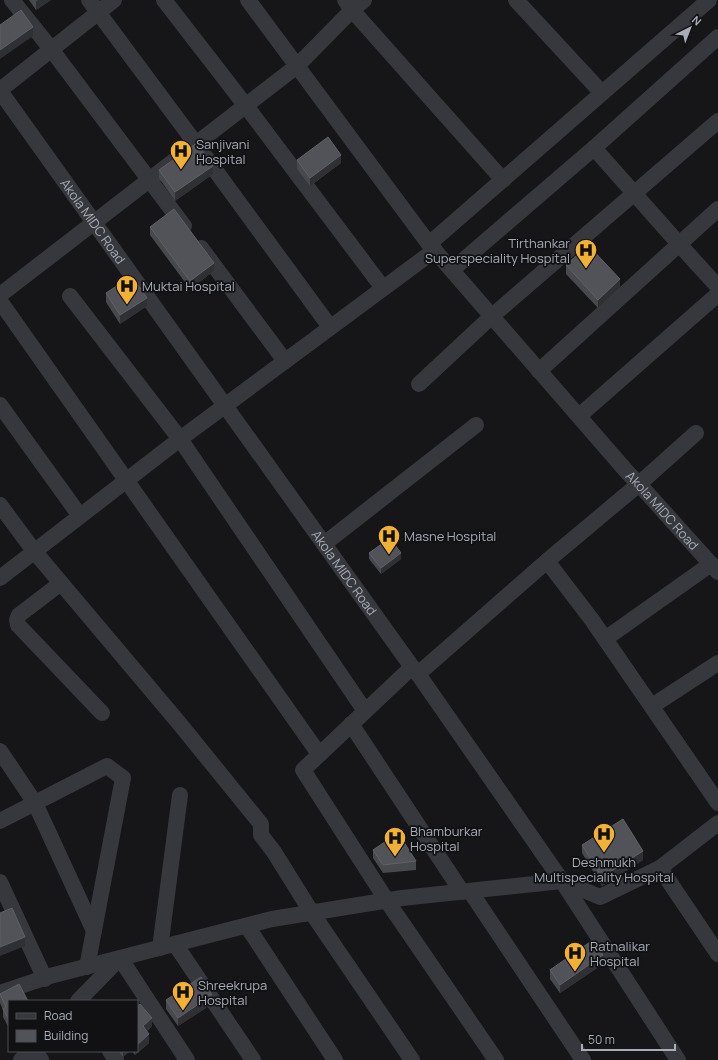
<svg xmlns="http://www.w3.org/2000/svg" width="718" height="1060" font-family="Manrope,sans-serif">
<rect width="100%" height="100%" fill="#161618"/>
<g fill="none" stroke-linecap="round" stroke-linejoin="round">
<g stroke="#37383d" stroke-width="16">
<path d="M12,0l39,49 133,177"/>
<path d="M89,0l107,144 134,183"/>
<path d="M164,0l82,106 137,182"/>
<path id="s1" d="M248,0l181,244 199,229 11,11 79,88"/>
<path d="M364,0l-12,10 151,170"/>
<path d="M516,0l86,93"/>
<path d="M0,90l114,-90"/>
<path id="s2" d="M0,91l412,576 6,7 144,207 116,179"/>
<path d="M594,148l85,96 39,43"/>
<path d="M429,244l280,-244"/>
<path d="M201,248l84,113"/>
<path d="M452,270l142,-122 124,-111"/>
<path d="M0,295l297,-229 55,-56 -7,-10"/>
<path d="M70,296l110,143 185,272"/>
<path d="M0,301l319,453"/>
<path d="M539,371l179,-162"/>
<path d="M419,384l73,-68 226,-195"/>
<path d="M0,405l80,111"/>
<path d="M579,416l139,-122"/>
<path d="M0,505l34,46 145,172 82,101v11l13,17 38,61 100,147"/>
<path d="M324,544l152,-119"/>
<path d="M547,561l45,59 126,183"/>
<path d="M0,578l180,-139 255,-189"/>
<path d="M61,583l-42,32 -2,5 1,5 84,88"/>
<path d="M605,639l106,-75"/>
<path d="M412,667l-109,103 84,131 109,159"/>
<path d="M418,674l129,-113 92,-77 57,-51"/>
<path d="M652,706l66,-43"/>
<path d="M351,724l111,168"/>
<path d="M0,751l35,52 59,128"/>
<path d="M0,821l107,-55 16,12 -36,189"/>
<path d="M660,868l58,86"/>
<path d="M0,882l45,97"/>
<path d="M470,891l113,169"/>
<path d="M247,926l88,134"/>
<path d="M175,944l78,116"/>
<path d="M160,948l20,-153"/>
<path d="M0,993l50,-17 222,-57 130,-21 160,-17 38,16 60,-29 58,-45"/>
<path d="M78,1001l42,-43 67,102"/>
<path d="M35,1051l6,9"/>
<path d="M110,1051l6,9"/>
<path d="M21,1060l9,-9"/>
</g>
</g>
<g fill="#47494d">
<path d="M29,0h22l-15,10z"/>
<path d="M297,160l44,3 -31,23 -13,-17z"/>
<path d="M159,170l54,4 -38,27 -16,-23z"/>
<path d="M150,227l64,44 -24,18 -40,-54z"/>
<path d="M566,265l54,22 -22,21 -32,-34z"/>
<path d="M106,293l41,13 -27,18 -14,-22z"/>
<path d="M369,553l32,6 -20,15 -12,-15z"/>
<path d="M582,845l61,15 -41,26 -20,-33z"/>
<path d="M373,850l43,11v9l-33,3 -10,-15z"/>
<path d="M603,964l-43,29 -10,-14v-9z"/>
<path d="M0,994l9,7v27l-6,-11v-7l-3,-7z"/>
<path d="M166,1000l46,4 -34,22 -12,-17z"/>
<path d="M137,1006l15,20 -5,5 2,12 -14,12 -3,-4h5z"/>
<path d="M118,1051h12l-7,6z"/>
</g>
<g fill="#2f3033">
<path d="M38,0h13l-15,10v-8z"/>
<path d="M33,27v9l-33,23v-9z"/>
<path d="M341,155v8l-31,23v-8z"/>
<path d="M213,166v8l-38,27v-9z"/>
<path d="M214,263v8l-24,18v-8z"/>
<path d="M620,279v8l-22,21v-8z"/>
<path d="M147,298v8l-27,18v-9z"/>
<path d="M401,553v6l-20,15v-6z"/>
<path d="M643,851v9l-41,26v-9z"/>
<path d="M25,937v9l-25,10v-9z"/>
<path d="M603,955v9l-43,29v-8z"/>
<path d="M212,995v9l-34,22v-8z"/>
<path d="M152,1018v8l-9,9v-9z"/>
<path d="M149,1034v9l-14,12v-4h2v-6z"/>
<path d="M123,1051h7l-7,6z"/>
</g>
<g fill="#525359" stroke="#5f6168">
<path d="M21,10l12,17 -33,23v-25z"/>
<path d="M328,137l13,18 -31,23 -13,-18z"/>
<path d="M197,143l16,23 -38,26 -16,-22z"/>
<path d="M174,209l40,54 -24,18 -40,-54z"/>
<path d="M588,245l32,34 -22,21 -32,-35z"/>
<path d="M132,276l15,22 -27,17 -14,-22z"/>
<path d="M390,538l11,15 -20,15 -12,-15z"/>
<path d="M623,819l20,32 -41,26 -20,-32z"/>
<path d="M398,833l18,28 -33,4 -10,-15z"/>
<path d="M12,908l13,29 -25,10v-34z"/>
<path d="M593,940l10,15 -43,30 -10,-15z"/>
<path d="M201,977l11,18 -34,23 -12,-18z"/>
<path d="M19,984l9,17h-19v19l-6,-11 3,-2 -6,-13z"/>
<path d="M140,1004l12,14 -9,8 6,8 -12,11v-39z"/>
</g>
<defs>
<g id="hospital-pin" transform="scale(1.15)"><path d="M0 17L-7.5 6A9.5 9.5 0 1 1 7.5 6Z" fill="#f2b134" stroke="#111113"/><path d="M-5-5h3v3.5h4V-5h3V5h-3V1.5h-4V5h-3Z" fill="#111"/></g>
</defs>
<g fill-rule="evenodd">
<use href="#hospital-pin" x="181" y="151"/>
<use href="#hospital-pin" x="586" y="250"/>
<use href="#hospital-pin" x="127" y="286"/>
<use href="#hospital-pin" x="389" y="536"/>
<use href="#hospital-pin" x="604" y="834"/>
<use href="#hospital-pin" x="395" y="838"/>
<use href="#hospital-pin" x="575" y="953"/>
<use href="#hospital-pin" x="183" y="992"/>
</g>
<g text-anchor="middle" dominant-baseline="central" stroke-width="3.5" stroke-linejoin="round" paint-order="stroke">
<g font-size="13" fill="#a8adb8" stroke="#111113" text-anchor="start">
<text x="196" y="144">Sanjivani<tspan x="196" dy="15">Hospital</tspan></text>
<text x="570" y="243" text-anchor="end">Tirthankar<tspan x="570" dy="15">Superspeciality Hospital</tspan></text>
<text x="142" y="286">Muktai Hospital</text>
<text x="404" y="536">Masne Hospital</text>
<text x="410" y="831">Bhamburkar<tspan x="410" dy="15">Hospital</tspan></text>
<text x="604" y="862" text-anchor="middle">Deshmukh<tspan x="604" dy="15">Multispeciality Hospital</tspan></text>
<text x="590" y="946">Ratnalikar<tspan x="590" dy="15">Hospital</tspan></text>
<text x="198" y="985">Shreekrupa<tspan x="198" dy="15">Hospital</tspan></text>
</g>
<g font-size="13" fill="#a8adb8" stroke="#111113">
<text stroke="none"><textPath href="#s2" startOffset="160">Akola MIDC Road</textPath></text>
<text stroke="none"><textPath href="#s1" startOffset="658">Akola MIDC Road</textPath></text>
<text stroke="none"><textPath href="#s2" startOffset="592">Akola MIDC Road</textPath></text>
</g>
</g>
<rect x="8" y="1000" width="130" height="52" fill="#111113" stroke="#4d4f55"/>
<rect x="16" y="1013" width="20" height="6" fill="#37383d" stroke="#4d4f55"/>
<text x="44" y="1020" font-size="12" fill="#a8adb8">Road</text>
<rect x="16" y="1030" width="20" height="12" fill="#525359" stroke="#4d4f55"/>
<text x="44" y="1040" font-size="12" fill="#a8adb8">Building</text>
<g transform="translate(690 28) rotate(42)" stroke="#111113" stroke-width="3" paint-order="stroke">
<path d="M0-3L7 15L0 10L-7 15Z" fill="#a8adb8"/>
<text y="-6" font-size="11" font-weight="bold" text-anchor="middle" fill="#a8adb8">N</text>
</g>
<path d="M582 1044v6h93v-6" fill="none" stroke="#a8adb8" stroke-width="2"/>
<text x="588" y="1044" font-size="12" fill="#a8adb8" stroke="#111113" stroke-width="3" paint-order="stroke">50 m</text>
</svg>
